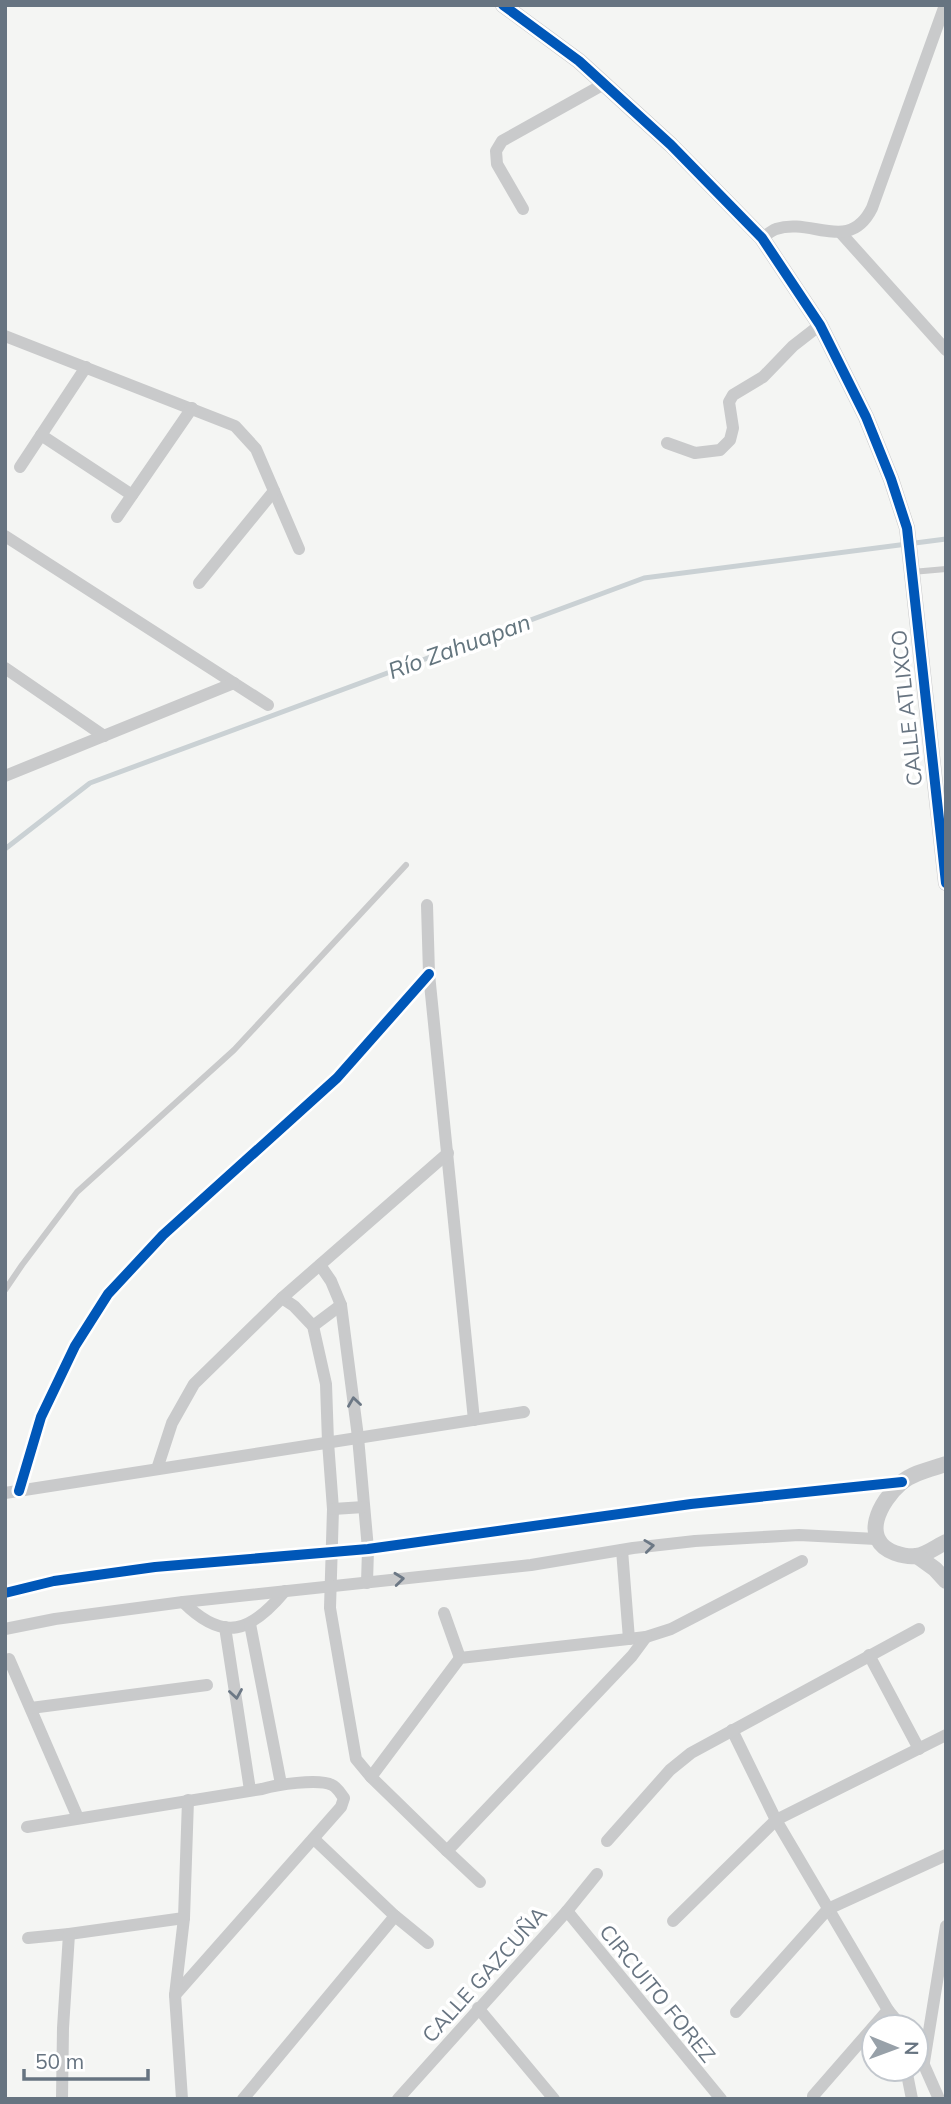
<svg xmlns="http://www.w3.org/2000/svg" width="951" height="2104" font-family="Mulish,sans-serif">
<rect width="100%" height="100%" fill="#f4f5f3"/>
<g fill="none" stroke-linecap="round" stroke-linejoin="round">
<path stroke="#cad1d4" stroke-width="5" d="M5,849l85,-66 554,-205 302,-39"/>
<g stroke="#c9cacb" stroke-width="6">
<path d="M912,572l34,-3"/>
<path d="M5,1290l17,-25 55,-73 157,-142 172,-185"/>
</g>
<g stroke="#c9cacb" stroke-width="12">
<path d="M523,209l-26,-45 -1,-13 6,-10 102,-57"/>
<path d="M840,232l106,118"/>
<path d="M762,238c4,-3 9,-7 14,-9 36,-12 73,25 96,-21l73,-203"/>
<path d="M5,336l230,90 21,23 43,100"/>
<path d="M41,435l91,60"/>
<path d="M667,443l28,10 25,-3 10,-10 3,-12 -4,-26 4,-7 30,-18 30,-31 27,-21"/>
<path d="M20,467l66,-100"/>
<path d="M117,517l75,-109"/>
<path d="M5,536l263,169"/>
<path d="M199,583l75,-92"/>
<path d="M5,668l99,68"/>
<path d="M5,776l229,-93"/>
<path d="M427,905l2,69 45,446"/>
<path d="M320,1265l11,16 10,24 17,132 10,112 -1,34"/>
<path d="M282,1298l12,8 19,20 13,58 2,58 5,67 -3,99 26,151 15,18 76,74"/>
<path d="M313,1326l28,-21"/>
<path d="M157,1469l15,-46 22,-39 88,-86 166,-145"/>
<path d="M19,1491l22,-74 34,-71 33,-52 55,-59 174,-157 92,-104"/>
<path d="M5,1493l519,-81"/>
<path d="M333,1509l31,-2"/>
<path d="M622,1550l7,89"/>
<path d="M5,1593l49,-12 101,-14 213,-18 323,-45 211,-22"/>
<path d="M183,1602c41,41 68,30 102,-11"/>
<path d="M444,1613l16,45"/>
<path d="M250,1624l31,160"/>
<path d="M225,1627l25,163"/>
<path d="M5,1629l50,-10 128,-17 348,-37 102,-17 62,-7 104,-6 77,4"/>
<path d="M869,1655l50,94"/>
<path d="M9,1659l69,159"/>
<path d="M31,1708l176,-23"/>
<path d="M732,1730l44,90 112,190 14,17"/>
<path d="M371,1777l89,-119 186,-21 25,-8 131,-68"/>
<path d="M27,1827l235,-38c14,-4 56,-11 70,-4 5,2 8,8 12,13l-3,9 -166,188"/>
<path d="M314,1839l81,77 33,27"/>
<path d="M607,1841l63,-71 21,-17 228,-124"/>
<path d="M480,1882l-33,-31 185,-195 14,-19"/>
<path d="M567,1911l154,188"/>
<path d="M673,1921l103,-101 170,-85"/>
<path d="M28,1938l41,-4 115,-16"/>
<path d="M478,2008l76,91"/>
<path d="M736,2012l92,-103 118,-54"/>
<path d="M916,2047l23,52"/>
<path d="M924,2062l22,-136"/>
<path d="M906,2069l6,30"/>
<path d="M813,2096l75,-86"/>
<path d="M62,2099l1,-71 6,-94"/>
<path d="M182,2099l-7,-104 9,-77 4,-118"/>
<path d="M243,2099l152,-183"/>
<path d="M398,2099l169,-188 30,-37"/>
</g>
<g stroke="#c9cacb" stroke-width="16">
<path d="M503,5l76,56 92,84 91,93 58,87 46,92 25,62 16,49 39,355"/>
<path d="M946,1464c-15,5 -34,9 -45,19 -21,18 -42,57 -6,70 6,2 15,4 21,3 10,-1 21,-10 30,-14"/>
<path d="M917,1556l18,13 11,12"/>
</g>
<g stroke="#fff" stroke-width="15">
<g id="cycleway">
<path d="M503,5l76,56 92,84 91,93 58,87 46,92 25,62 16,49 39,355"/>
<path d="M19,1491l22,-74 34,-71 33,-52 55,-59 174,-157 92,-104"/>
<path d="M5,1593l49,-12 101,-14 213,-18 323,-45 211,-22"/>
</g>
</g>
<use href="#cycleway" stroke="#0057b8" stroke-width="10"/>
</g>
<defs><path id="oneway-chevron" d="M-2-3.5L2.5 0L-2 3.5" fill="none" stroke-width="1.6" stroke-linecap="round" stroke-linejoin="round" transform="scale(1.75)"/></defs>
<g stroke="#6c7885">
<use href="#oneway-chevron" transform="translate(354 1402) rotate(-98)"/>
<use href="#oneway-chevron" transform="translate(649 1546) rotate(-7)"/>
<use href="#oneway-chevron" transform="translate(399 1579) rotate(-6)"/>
<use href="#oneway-chevron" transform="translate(236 1694) rotate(81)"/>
</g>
<g text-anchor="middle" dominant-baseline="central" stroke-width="7" stroke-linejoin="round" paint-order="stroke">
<g font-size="21" fill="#677481" stroke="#fff">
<text transform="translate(906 708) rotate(-96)">CALLE ATLIXCO</text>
<text transform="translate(484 1974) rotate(-48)">CALLE GAZCUÑA</text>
<text transform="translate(658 1993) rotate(51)">CIRCUITO FOREZ</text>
</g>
<g font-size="23" font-style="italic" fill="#63757e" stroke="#fff">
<text transform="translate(459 646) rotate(-20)">Río Zahuapan</text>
</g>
</g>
<rect width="951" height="2104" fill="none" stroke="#677481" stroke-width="14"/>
<g transform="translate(895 2048) rotate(91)"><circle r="33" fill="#ffffff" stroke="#c2c7cd" stroke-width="2"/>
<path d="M0-5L12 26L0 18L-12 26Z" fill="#98a1a9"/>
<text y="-10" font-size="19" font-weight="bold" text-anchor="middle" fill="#677481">N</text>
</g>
<path d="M24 2069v10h124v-10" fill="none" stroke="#677481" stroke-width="3.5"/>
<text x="35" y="2069" font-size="21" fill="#677481" stroke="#ffffff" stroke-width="5" paint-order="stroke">50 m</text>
</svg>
